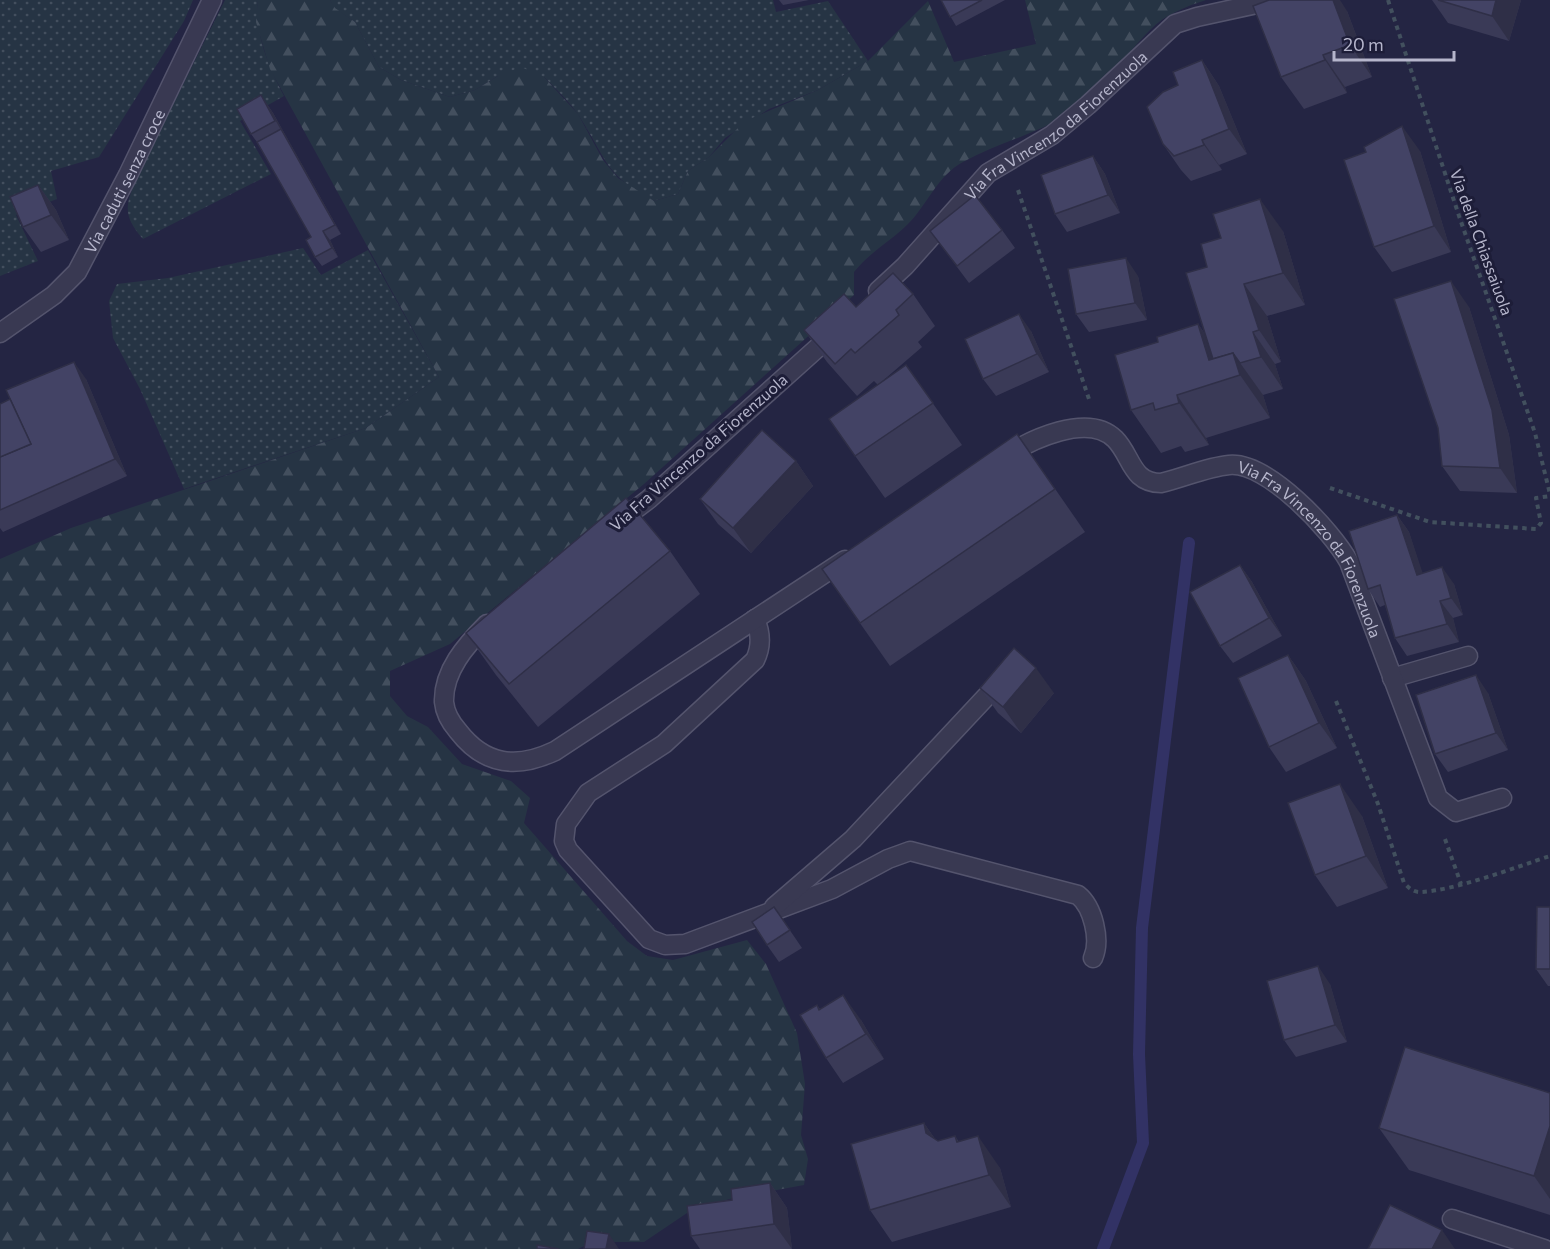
<svg xmlns="http://www.w3.org/2000/svg" width="1550" height="1249" font-family="Commissioner,sans-serif">
<defs>
<pattern id="grass-dots" width="8" height="8" patternUnits="userSpaceOnUse" patternTransform="scale(1.5)"><rect width="8" height="8" fill="#263444"/><path d="M2 2h.1M6 6h.1" fill="none" stroke="#434f5e" stroke-width="1.8" stroke-linecap="round"/></pattern>
<pattern id="forest-firs" width="22" height="20" patternUnits="userSpaceOnUse" patternTransform="scale(1.5)"><rect width="22" height="20" fill="#263444"/><path d="M5 1l3.5 6h-7zM16 11l3.5 6h-7z" fill="#434f5e"/></pattern>
</defs>
<rect width="100%" height="100%" fill="#242543"/>
<g fill="url(#grass-dots)">
<path d="M0,0h193l-9,21 -85,136 -48,14 6,28 -41,16 22,46 -38,15z"/>
<path d="M225,0h33c-3,35 10,65 26,96l-44,25 31,53 -128,65c-22,-25 -17,-35 -5,-64z"/>
<path d="M330,0h443l3,12 52,-11 40,60 -50,29 -49,19 -44,29 -16,19 -21,14 -10,23 -24,7c-50,-26 -47,-42 -75,-85 -9,-14 -23,-27 -35,-39l-46,-1 -23,14 -25,7 -49,-17 -22,-13 -24,-45 -21,-14z"/>
<path d="M303,248l18,27 47,-25 71,127 -73,51 -182,61 -44,-100 -27,-51 -4,-37 8,-17 51,-6z"/>
</g>
<path fill="url(#forest-firs)" d="M258,0h72l5,8 20,14 24,45 22,13 49,17 25,-7 23,-14 23,-9 23,10 34,37 25,46 15,18 36,23 24,-7 10,-23 21,-14 36,-36 73,-31 50,-29 60,-60 26,61 82,-18 -11,-44h181c-19,6 -42,15 -56,30 -29,29 -47,63 -83,85 -32,19 -71,29 -104,47 -26,14 -35,42 -55,62 -18,18 -37,27 -54,48v23l-210,189 -194,160 -60,27v25l17,20 21,11 34,37 49,17 19,17 -6,25 103,118 20,15 26,4 74,-20 19,24 31,69 8,51 -4,51 7,24 -4,26 -75,14 -42,14 -43,29h-52l-14,7h-578v-690l71,-31 295,-100 73,-51 -169,-308 -14,-47z"/>
<g fill="none" stroke-linecap="round" stroke-linejoin="round">
<path stroke="#323265" stroke-width="12" d="M1103,1249l40,-106 -4,-89 3,-126 47,-385"/>
<g stroke="#54546d" stroke-width="21">
<g id="lane">
<path id="s1" d="M0,333l54,-38 23,-23 51,-97 84,-175"/>
<path d="M1392,678l76,-22"/>
</g>
</g>
<g stroke="#54546d" stroke-width="21">
<g id="street">
<path id="s2" d="M878,291l27,-25 83,-93 64,-38 36,-30 87,-81 22,-7 78,-17"/>
<path id="s3" d="M1004,457c26,-17 84,-45 111,-18 17,17 16,44 46,44 22,-5 46,-16 68,-18 38,-4 103,66 120,97l89,236 18,14 46,-14"/>
<path d="M616,524l33,-25 185,-166"/>
<path d="M755,619c6,14 7,27 0,41l-91,84 -76,49 -22,31 -2,17 4,9 81,89 16,6 20,-1 147,-55 56,-30 22,-8 168,44c15,12 23,45 15,63"/>
<path d="M487,624c-21,21 -44,47 -43,78 1,11 7,21 14,29 27,35 59,38 97,20l290,-191"/>
<path d="M774,907l79,-68 145,-155"/>
<path d="M1452,1219l92,30"/>
</g>
</g>
<g stroke="#42505e" stroke-width="4" stroke-dasharray="4.5 4.5" stroke-linecap="butt">
<path d="M1388,0l71,216 76,217 15,61"/>
<path d="M1018,190l71,209"/>
<path d="M1330,488l100,34 106,7 5,-6 -5,-25 14,-2"/>
<path d="M1336,701l42,103 26,79c5,5 9,9 16,9 34,-1 96,-25 130,-36"/>
<path d="M1445,839l16,45"/>
</g>
<use href="#lane" stroke="#393952" stroke-width="18"/>
<use href="#street" stroke="#393952" stroke-width="18"/>
</g>
<g fill="#3a3a57">
<path d="M779,0h30l-26,5z"/>
<path d="M941,0h64l-49,26z"/>
<path d="M1432,0h89l-12,41 -61,-18z"/>
<path d="M1347,11l25,66 -27,10 2,6 -43,16 -23,-32z"/>
<path d="M1202,60l17,26 28,68 -28,11 3,5 -31,11 -10,-11 -18,-26 15,-59z"/>
<path d="M261,95l12,18 68,121 -11,6 8,17 -16,9 -7,-9 -4,-20 -54,-95 -6,-8z"/>
<path d="M1420,151l31,101 -59,20 -18,-25 -8,-95z"/>
<path d="M1093,156l12,18 15,39 -53,19 -12,-18z"/>
<path d="M38,185l18,25 13,30 -28,12 -18,-25z"/>
<path d="M1002,230l13,18 -46,35 -39,-52z"/>
<path d="M1283,231l22,74 -38,11 14,46 -6,2 8,25 -20,6 7,23 -64,20 3,7 -24,7 -4,-6 -20,7 -30,-43 27,-68 40,-18 7,10 2,-67 14,-29z"/>
<path d="M1138,276l9,44 -58,12 -13,-18z"/>
<path d="M913,294l22,32 -17,16 4,5 -43,37 27,-19 56,80 -77,53 -56,-79 49,-34 -4,-4 -17,15 -30,-34 -23,-32 52,-23z"/>
<path d="M1469,307l40,128 8,58 -57,-2 -18,-25z"/>
<path d="M1031,331l18,41 -53,24 -13,-17z"/>
<path d="M86,379l41,97 -124,56 -3,-4v-124z"/>
<path d="M1017,434l68,98 -195,134 -68,-97z"/>
<path d="M796,461l17,25 -62,67 -33,-29 -18,-25z"/>
<path d="M1397,515l12,17 13,41 32,11 9,31 -10,3 6,24 -52,14 -12,-18 -10,-33 -5,2 -12,-18z"/>
<path d="M670,551l30,43 -162,133 -42,-52 -30,-42z"/>
<path d="M1240,565l12,17 30,54 -49,27 -13,-17z"/>
<path d="M1288,655l18,26 31,67 -51,24 -17,-25z"/>
<path d="M980,688l74,5 -33,40 -23,-20z"/>
<path d="M1488,693l20,57 -60,22 -13,-18z"/>
<path d="M1362,816l26,72 -51,19 -22,-32z"/>
<path d="M774,907l28,41 -23,14 -12,-17z"/>
<path d="M1550,907v79h-2l-12,-17z"/>
<path d="M1330,984l17,58 -51,15 -12,-17z"/>
<path d="M817,1005l3,4 41,11 23,39 -41,24 -17,-25z"/>
<path d="M1550,1093v122l-141,-45 -30,-42z"/>
<path d="M924,1123l11,16 3,2 17,-5 4,6 41,26 11,39 -119,35 -22,-32z"/>
<path d="M770,1183l17,25 5,41h-92l-9,-13 41,-36z"/>
</g>
<g fill="#2f2f47">
<path d="M1333,0h7l7,11 25,66 -22,-32z"/>
<path d="M1496,0h25l-12,41 -17,-25z"/>
<path d="M1323,55l22,32 2,6 -22,-33z"/>
<path d="M1202,60l17,26 28,68 -18,-25z"/>
<path d="M261,95l12,18 68,121 -6,-9z"/>
<path d="M1402,126l18,25 31,101 -17,-26z"/>
<path d="M1202,140l17,25 3,5 -18,-25z"/>
<path d="M1093,156l12,18 15,39 -12,-18z"/>
<path d="M38,185l18,25 13,30 -18,-25z"/>
<path d="M1260,199l23,32 22,74 -22,-32z"/>
<path d="M323,231l7,9 8,17 -6,-9z"/>
<path d="M1126,258l12,18 9,44 -12,-17z"/>
<path d="M1451,281l18,26 40,128 8,58 -17,-25z"/>
<path d="M1244,284l23,32 14,46 -22,-32z"/>
<path d="M1019,314l12,17 18,41 -12,-18z"/>
<path d="M1198,324l30,43 -19,-7z"/>
<path d="M1253,332l22,32 8,25 -22,-32z"/>
<path d="M1233,353l30,42 7,23 -30,-43z"/>
<path d="M74,362l12,17 41,97 -12,-17z"/>
<path d="M1177,395l29,43 3,7 -30,-42z"/>
<path d="M796,461l17,25 -62,67 -18,-25z"/>
<path d="M1397,515l12,17 20,60 -12,-17z"/>
<path d="M1240,565l12,17 30,54 -13,-18z"/>
<path d="M1442,567l12,17 9,31 -12,-17z"/>
<path d="M1440,601l13,17 6,24 -12,-18z"/>
<path d="M1288,655l18,26 31,67 -18,-25z"/>
<path d="M1036,668l18,25 -33,40 -18,-26z"/>
<path d="M1476,675l12,18 20,57 -12,-17z"/>
<path d="M1340,784l22,32 26,72 -22,-32z"/>
<path d="M1318,966l12,18 17,58 -12,-17z"/>
<path d="M843,995l18,25 23,39 -18,-25z"/>
<path d="M924,1123l22,32 -20,-22z"/>
<path d="M1550,1126v73l-16,-23z"/>
<path d="M978,1136l22,32 11,39 -22,-32z"/>
<path d="M770,1183l17,25 5,41 -18,-25z"/>
<path d="M1442,1230l13,19h-23z"/>
<path d="M609,1234l10,15h-13z"/>
</g>
<g fill="#434365" stroke="#2f2f47" stroke-width="1.5">
<path d="M941,0h41l-32,17z"/>
<path d="M1269,0h64l17,45 -27,10 2,5 -44,17 -28,-71z"/>
<path d="M1438,0h58l-4,16z"/>
<path d="M1202,60l27,69 -27,11 2,5 -30,11 -11,-12 -16,-37 16,-15 15,-7 -5,-13z"/>
<path d="M261,95l14,26 -24,13 -14,-25z"/>
<path d="M1402,126l32,100 -60,21 -30,-87 22,-8 -2,-5z"/>
<path d="M281,129l54,96 -12,6 9,17 -17,9 -9,-17 5,-3 -54,-95z"/>
<path d="M1093,156l15,39 -53,19 -14,-39z"/>
<path d="M38,185l13,30 -28,12 -13,-30z"/>
<path d="M975,195l27,35 -45,36 -27,-35z"/>
<path d="M1260,199l23,74 -39,11 15,46 -6,2 8,25 -21,6 -7,-10 -20,6 -27,-86 21,-6 -6,-23 20,-6 -8,-24z"/>
<path d="M1126,258l9,45 -59,11 -8,-45z"/>
<path d="M893,273l20,21 -17,16 3,5 -44,38 -4,-4 -16,15 -31,-34 40,-36 12,13z"/>
<path d="M1451,281l41,129 8,58 -58,-2 -4,-38 -44,-129z"/>
<path d="M1019,314l18,40 -54,25 -18,-40z"/>
<path d="M1198,324l11,36 24,-7 7,22 -63,20 2,8 -24,7 -2,-7 -22,7 -16,-55 43,-13 -1,-5z"/>
<path d="M74,362l41,97 -115,51v-53l31,-13 -25,-54z"/>
<path d="M906,365l27,38 -78,53 -26,-37z"/>
<path d="M10,399l21,45 -31,13v-53z"/>
<path d="M762,430l34,31 -63,67 -33,-29z"/>
<path d="M1017,434l38,55 -195,134 -38,-54z"/>
<path d="M626,498l44,53 -161,133 -43,-51z"/>
<path d="M1397,515l20,60 25,-8 9,31 -11,3 7,23 -52,14 -15,-53 -12,4 -19,-58z"/>
<path d="M1240,565l29,53 -49,28 -30,-54z"/>
<path d="M1014,648l22,20 -33,39 -23,-19z"/>
<path d="M1288,655l31,68 -50,24 -31,-69z"/>
<path d="M1476,675l20,58 -61,21 -19,-59z"/>
<path d="M1340,784l26,72 -51,19 -27,-72z"/>
<path d="M774,907l16,23 -23,15 -15,-23z"/>
<path d="M1537,907h13v62h-14z"/>
<path d="M1318,966l17,59 -51,15 -17,-59z"/>
<path d="M843,995l23,39 -40,24 -26,-43 17,-10 2,5z"/>
<path d="M1405,1047l145,46v33l-16,50 -155,-48z"/>
<path d="M924,1123l2,10 12,8 17,-5 2,6 21,-6 11,39 -119,35 -19,-66z"/>
<path d="M770,1183l4,41 -83,12 -4,-30 45,-6 -1,-11z"/>
<path d="M1390,1205l52,25 -10,19h-64z"/>
<path d="M587,1231l22,3 -3,15h-22z"/>
<path d="M537,1245l22,4h-22z"/>
</g>
<g text-anchor="middle" dominant-baseline="central" stroke-width="6" stroke-linejoin="round" paint-order="stroke">
<g font-size="16" fill="#b6b6cc" stroke="#1d1d38">
<text stroke="none"><textPath href="#s2" startOffset="244">Via Fra Vincenzo da Fiorenzuola</textPath></text>
<text stroke="none"><textPath href="#s1" startOffset="201">Via caduti senza croce</textPath></text>
<text transform="translate(1482 242) rotate(70)">Via della Chiassaiuola</text>
<text transform="translate(698 452) rotate(-41)">Via Fra Vincenzo da Fiorenzuola</text>
<text stroke="none"><textPath href="#s3" startOffset="382">Via Fra Vincenzo da Fiorenzuola</textPath></text>
</g>
</g>
<path d="M1334 51v9h120v-9" fill="none" stroke="#b6b6cc" stroke-width="3"/>
<text x="1343" y="51" font-size="18" fill="#b6b6cc" stroke="#1d1d38" stroke-width="4.5" paint-order="stroke">20 m</text>
</svg>
